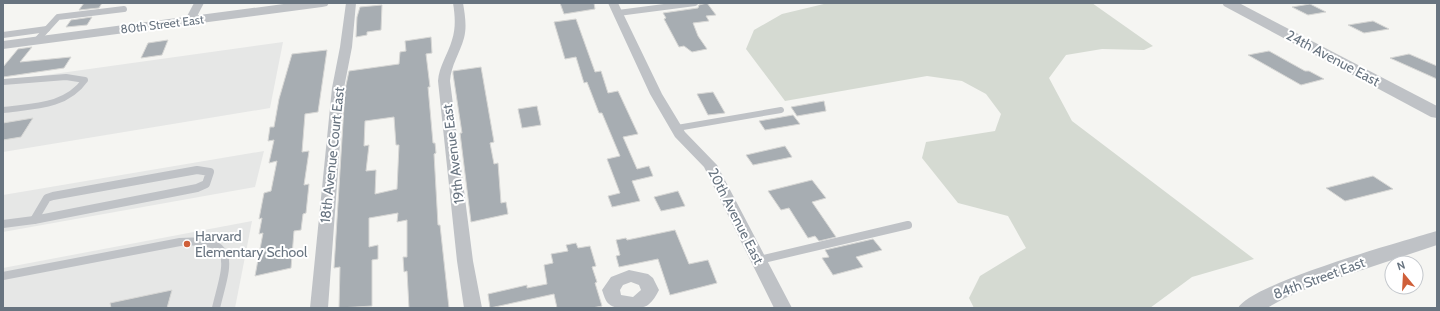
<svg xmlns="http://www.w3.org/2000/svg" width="1440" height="311" font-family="Cabin,sans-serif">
<rect width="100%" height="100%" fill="#f5f5f2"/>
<g fill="#e6e7e6">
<path d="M283,42l-13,66 -267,44v-71z"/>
<path d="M264,151l-9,36 -252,45v-37z"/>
<path d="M252,221l-17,87h-232v-40z"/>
</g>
<path fill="#d5dad2" d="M828,3h264l61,43 -9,4 -42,-1 -36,6 -17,23 23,43 182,138 -62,18 -42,31h-176l-5,-10 11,-22 46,-28 -18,-32 -50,-13 -36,-45 4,-16 69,-11 6,-17 -15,-20 -24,-13 -35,-5 -142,25 -39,-52 8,-19 28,-16z"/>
<g fill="#a7adb2" stroke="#d7d7d5" fill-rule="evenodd">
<path d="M84,3h18l-3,5 -20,2z"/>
<path d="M560,3h34l1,6 -31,5z"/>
<path d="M707,3l9,12 -10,1 3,5 -16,2 5,13 9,13 -15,3 -8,-6 -5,1 -15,-28 2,-1 -3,-5 35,-5 1,-3z"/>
<path d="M1310,4l16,8 -18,3 -16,-8z"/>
<path d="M382,5l-1,25 -14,2v3l-11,2 1,-20 3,-10z"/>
<path d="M92,17l-5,8 -21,2 5,-7z"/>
<path d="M576,19l19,53 6,-1 7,22 10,-2 20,43 -15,3 14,32 12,-3 4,10 -21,5 8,20 -28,6 -4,-11 12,-3 -13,-34 13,-3 -18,-43h-3l-12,-31 -3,1 -8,-26 -11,2 -11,-37z"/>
<path d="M1373,21l16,8 -25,4 -16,-8z"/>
<path d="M431,37l1,16 -6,1 4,33h-2l5,56h2l1,10 -2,1 4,71h2l9,83h-40l-2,-37 -3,1 -1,-15h4v-37l-10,2 1,-9 -29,5v29l9,-2v14l-6,1v46l-33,2 1,-41 -6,1 11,-178 4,-19 50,-7 1,-12 6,-1 -1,-10zM394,117l2,28h3l-2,44 -22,5 1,-24 -10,1 3,-26 -5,1 1,-25z"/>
<path d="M168,40l-6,15 -21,3 7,-15z"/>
<path d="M32,47l-12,15 51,-5 -7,11 -61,9v-10l15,-18z"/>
<path d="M327,50l-9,62 -13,2 -3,38 7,-1 -5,34 5,-1 -3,29 -3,1 -2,16 -7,1 -3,37 -36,8 8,-43 -4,1 3,-16 -3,1 5,-26 7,-2 6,-30 -8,2 5,-23 -6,1 2,-14h4l5,-28 13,-45z"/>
<path d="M1269,51l36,20h4l15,8 -23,6 -53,-30z"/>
<path d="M1409,54l28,12v13l-47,-21z"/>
<path d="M481,67l13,75 -4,1 4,21 4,-1 3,40 5,-1 2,12 -37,8 -11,-89h2l-9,-59v-3z"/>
<path d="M713,92l12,21 -17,2 -11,-21z"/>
<path d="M824,101l2,10 -29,5 -6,-9z"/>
<path d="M537,106l4,19 -19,3 -4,-19z"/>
<path d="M793,115l7,9 -35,6 -6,-9z"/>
<path d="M33,118l-12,19 -18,3v-17z"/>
<path d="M785,146l7,11 -39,8 -7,-10z"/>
<path d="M1373,176l20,13 -48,12 -19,-13z"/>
<path d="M812,180l14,18 -14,4 24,35 -17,4 -4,-5 -7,2 -19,-30 -8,2 -13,-19z"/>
<path d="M678,191l7,15 -24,5 -7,-14z"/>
<path d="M675,230l14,34 19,-4 9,23 -47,12 -12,-36 -39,8 -3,-11 4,-1 -4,-15 10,-2 1,2z"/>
<path d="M873,239l9,11 -26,7 7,10 -30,8 -11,-17 7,-1 -4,-7z"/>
<path d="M576,243l2,5 12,-2 6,20 -4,1 5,15 -2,1 7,23 -10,2h-35l-3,-14 -64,14 -2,-14 39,-9v3l20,-4 -3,-19 9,-2 -2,-9 17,-3 -2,-6z"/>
<path d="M172,290l-5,18h-56l-1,-5z"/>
</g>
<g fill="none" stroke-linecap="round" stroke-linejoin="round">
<g stroke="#bfc2c6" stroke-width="6">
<path d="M618,13l77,-10"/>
<path d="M3,35l44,-6"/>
<path d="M37,40l21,-23 66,-8"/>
<path d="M3,82l63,-5 19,3c-19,27 -52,26 -82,30"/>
<path d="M677,128l104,-18"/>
</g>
<g stroke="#bfc2c6" stroke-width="8">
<path d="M197,170l13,2 -4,12 -9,4 -163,32 13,-22 6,-2z"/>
<path d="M3,224l31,-4"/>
<path d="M759,260l149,-35"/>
<path d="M3,276l177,-34c61,-5 46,24 36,66"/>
</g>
<g fill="#bfc2c6" fill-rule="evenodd">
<path d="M194,3h10l-10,19h-8l-1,-2z"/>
<path d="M346,3h10l-4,44 -8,41 -16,220h-18l22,-220 8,-41z"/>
<path d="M453,3h10c2,12 4,24 1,35 -4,15 -13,27 -14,43l23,180 9,47h-18l-7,-47 -19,-180c1,-15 10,-27 14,-41 4,-12 3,-25 1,-37z"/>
<path d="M608,3h10l44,91 23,38 32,33 75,143h-18l-70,-141 -29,-30 -25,-43z"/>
<path d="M629,270l19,4 5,4 6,12c-3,6 -6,11 -11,15 -8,5 -32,6 -39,-1 -4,-3 -5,-9 -7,-14l9,-13zM631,282l8,3 2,5 -8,7 -12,-2 -1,-5 3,-5z"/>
</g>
<g fill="#bfc2c6" fill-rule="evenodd">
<path d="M291,3h38l-2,3 -5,1 -319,42v-8z"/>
<path d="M1222,3h17l198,103v12l-6,-1 -207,-111z"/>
<path d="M1437,231v14l-126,42 -26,11 -18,10h-29c14,-25 165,-67 199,-77z"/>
</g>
</g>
<circle fill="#cf5f39" stroke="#fff" stroke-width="1.5" cx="187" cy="244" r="4"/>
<g text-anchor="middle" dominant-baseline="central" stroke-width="4" stroke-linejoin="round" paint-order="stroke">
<g font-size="12" fill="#687480" stroke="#fff">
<text transform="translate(162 24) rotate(-7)">80th Street East</text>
</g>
<g font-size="14" fill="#687480" stroke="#fff">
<text transform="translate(1333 58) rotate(28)">24th Avenue East</text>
<text transform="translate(453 154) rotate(-97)">19th Avenue East</text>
<text transform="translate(332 155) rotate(-84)">18th Avenue Court East</text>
<text transform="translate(736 216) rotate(63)">20th Avenue East</text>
<text transform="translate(1319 278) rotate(-20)">84th Street East</text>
</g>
<g font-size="14" fill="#687480" stroke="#fff" text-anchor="start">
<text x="195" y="236">Harvard<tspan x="195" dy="16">Elementary School</tspan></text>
</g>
</g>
<rect width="1440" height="311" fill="none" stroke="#687480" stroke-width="8"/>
<g transform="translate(1404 275) rotate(342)"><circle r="19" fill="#ffffff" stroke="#c3c7cc"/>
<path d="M0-3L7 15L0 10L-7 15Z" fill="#cf5f39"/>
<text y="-6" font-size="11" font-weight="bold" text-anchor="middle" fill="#687480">N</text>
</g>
</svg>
